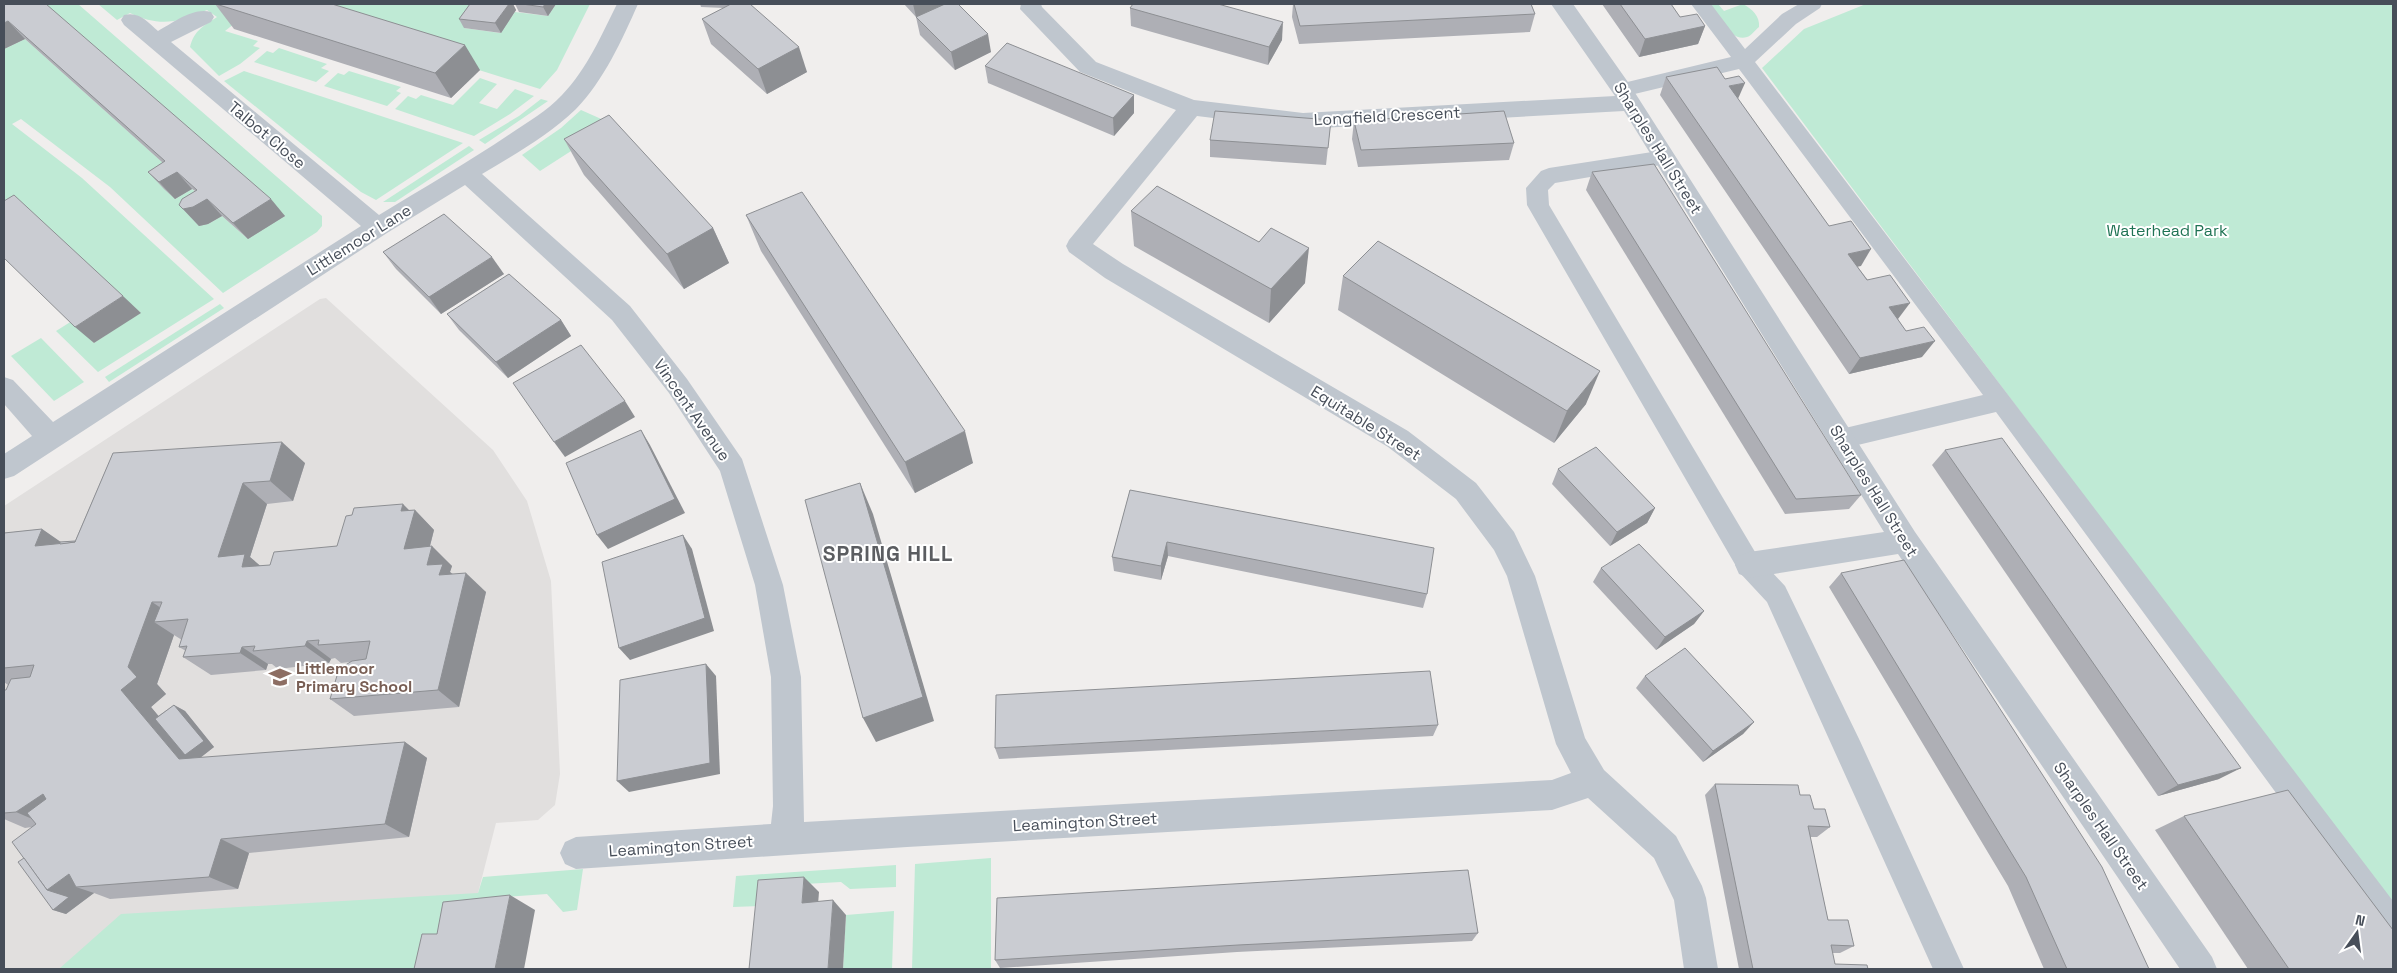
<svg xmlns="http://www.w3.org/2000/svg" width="2397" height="973" font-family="'Space Grotesk',sans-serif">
<rect width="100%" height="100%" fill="#f0eeed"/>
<path fill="#e1dfde" d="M326,298l167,152 34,51 24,80 9,193 -5,31 -17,15 -42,3 -18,70 -49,76h-425v-463l316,-207z"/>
<g fill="#bfead5">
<path d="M41,4h37l244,212v10l-5,6 -94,61 -113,-106 -89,-68 -9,5 70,54 132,121 -116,73 -42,-41 16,-10 22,22 46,-31 -136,-83v-180l21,-10 156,140 -6,20 17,-10 21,18 -5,17 14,-8 26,23z"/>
<path d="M98,4h161l-34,27 33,10 -5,5 7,2 -20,16 -21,12 -29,-29c4,-16 13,-21 27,-30l-10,-7c-29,13 -48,17 -77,3l-13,7z"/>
<path d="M268,4h199l13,2 -16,22 36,5 15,-21 33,4 8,-12h34l-33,66 -17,19z"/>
<path d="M1710,4h8l6,7 19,-7c9,5 17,12 16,23 -4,3 -8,9 -12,10 -16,6 -30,-23 -37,-33z"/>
<path d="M1866,4h527v903l-631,-839 42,-39z"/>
<path d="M279,48l48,16 -6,4 8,3 -13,11 -62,-20 13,-11 6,2z"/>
<path d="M244,71l219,72 -87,57 -15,-8 -137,-111z"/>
<path d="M349,71l52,16 -5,4 5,2 -14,13 -63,-20 14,-13 6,2z"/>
<path d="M480,78l17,6 -18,19 18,6 18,-20 19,7 -24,18 -36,22 -79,-27 13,-13 8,3 5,-4 32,10z"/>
<path d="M541,99l7,2 -63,43 -6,-4 40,-24z"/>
<path d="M581,110l27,12 -26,22 -42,27 -18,-16 39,-27z"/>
<path d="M469,146l5,4 -79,52h-12z"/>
<path d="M220,304l4,4 -115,74 -4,-5z"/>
<path d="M41,338l43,44 -30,19 -43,-45z"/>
<path d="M991,858v111h-79l3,-105z"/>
<path d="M896,865v22l-46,2 -9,-7 -74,4 -7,20 -27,1 3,-31z"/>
<path d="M583,869l-6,41 -14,2 -16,-18 -73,5 -12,19 -16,51h-416l30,-1 61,-54 357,-21 5,-16z"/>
<path d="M894,911l-2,58h-49l3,-54z"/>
</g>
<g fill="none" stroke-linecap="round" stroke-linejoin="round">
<g fill="#bfc6ce" fill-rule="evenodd">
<path d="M1691,4h20l34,45 37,-35 17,-10h23l-2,4 -24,16 -41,38 638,839v40l-11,-4 -386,-525 -155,37 -9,-3 -3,-7 3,-7 9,-3 142,-34 -244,-326 -117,28 -7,-2 -3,-5 3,-5 116,-28z"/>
<path d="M1665,150l7,3 4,5 -4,5 -117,20 -7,7 1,15 209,352 27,29 75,155 104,228h-31l-166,-367 -27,-29 -213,-368 -1,-17 15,-17 8,-3z"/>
</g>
<path fill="#bfc6ce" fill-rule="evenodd" d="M617,4h21c-16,36 -34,76 -62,105 -27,26 -62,46 -94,65l148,132 57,73 55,80 41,126 18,92 3,145 748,-42 19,-7 -15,-29 -49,-168 -13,-26 -38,-51 -68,-52 -283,-169 -36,-26 -3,-6 3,-6 107,-130 -96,-38 -60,-63 1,-5h20l1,3 54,55 98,38 109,13 312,-17 -64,-92h22l57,81 285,447 297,425 5,12h-37l-282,-415 -149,24 -10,-4 -4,-9 4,-9 10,-4 135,-20 -260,-421 -321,18 -106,-13 -104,128 30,20 285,167 68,52 38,49 21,44 50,162 19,32 72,66 26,50 4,12 12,71h-34l-10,-69 -20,-42 -66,-60 -36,12 -645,37 -331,22 -11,-5 -5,-11 5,-11 11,-5 195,-13 2,-18 -2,-129 -16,-92 -35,-114 -51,-78 -57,-73 -147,-135 -78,48 -373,243 -10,3v-25l28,-18 -28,-32v-27l9,3 40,42 308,-196 -237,-201 -3,-5 3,-5c15,-4 24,7 34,16 15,-8 35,-24 53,-19l3,5 -3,5 -40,20 208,173c44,-27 88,-52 131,-81 18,-12 37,-23 52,-39 25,-26 39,-59 55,-91z"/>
</g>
<g fill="#aeafb5">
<path d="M4,4l281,212 -37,23 -26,-23 -14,8 -9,2 -20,-21 16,-14 -3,-2 -17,10 -11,-10 -16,-17 15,-9 -138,-124 -21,10z"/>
<path d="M215,4l265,66 -29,28 -217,-69z"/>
<path d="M470,4h43l3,6 -15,23 -37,-5 -5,-9z"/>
<path d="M515,4h41l-8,12 -29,-4z"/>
<path d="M700,4h50l57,68 -40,22 -56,-50 -9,-25 22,-11 -23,-1z"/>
<path d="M904,4h54l33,48 -36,18 -35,-35 -4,-18z"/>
<path d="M1293,4h238l4,10 -5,18 -231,12 -7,-27z"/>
<path d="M1602,4h69l9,13 25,9 -7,18 -59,13z"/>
<path d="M1130,8l152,32 -14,25 -137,-39z"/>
<path d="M985,66l149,29v18l-20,23 -126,-53z"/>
<path d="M1666,77l72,22 91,127 32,40h-4l41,53 24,38 -73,17 -189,-279z"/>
<path d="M1331,120l-5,45 -116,-8v-17z"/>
<path d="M1354,121l160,22 -5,17 -151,7 -6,-28z"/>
<path d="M564,139l149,89 16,35 -45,26 -100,-114z"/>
<path d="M1592,172l269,323 -12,14 -64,5 -199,-324z"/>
<path d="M1131,211l174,72 -36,40 -135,-77z"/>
<path d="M746,215l227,248 -58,30 -154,-242z"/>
<path d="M383,252l121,22 -63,40 -45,-45z"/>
<path d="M1343,276l243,128 -32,39 -216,-133z"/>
<path d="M447,314l114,6 10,16 -63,42 -49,-48z"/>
<path d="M1945,450l274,329 -61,17 -226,-331z"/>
<path d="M113,453l192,10 -12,38 -26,3 -17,53 10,9 10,-1 67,-19 72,-36h6l19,20 -4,16 22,20 -2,6 3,2 33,18 -27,115 -105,9 -24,-17 20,-37 -9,1 -6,-5 -4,1 -2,4 -51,6 -6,-5h-4l-2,6 -55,5 -28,-18 3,-6 -7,-4 3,-7 -8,-5 -17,49 9,10 -15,13 7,9 16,-11 11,6 29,36 -14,11 205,-16 22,16 -18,79 -160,16 -11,36 -128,10 -16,-6 -28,21 -13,-4 -29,-52 8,-31 -7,1 -21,-9v-129h2l2,-5 -4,-3v-149l38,-4 18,13 15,-1z"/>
<path d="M1558,469l97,39 -8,15 -37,23 -58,-62z"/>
<path d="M1130,490l297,104 -4,14 -255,-52 -7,24 -47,-9 -2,-14z"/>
<path d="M1601,568l103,43 -10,13 -38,26 -63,-68z"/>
<path d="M1841,573l308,396h-105l-36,-83 -179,-299z"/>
<path d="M1645,676l109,46 -11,12 -40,28 -67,-74z"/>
<path d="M1438,725l-5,11 -434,23 -4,-11z"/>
<path d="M1715,784l85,11 30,32 -13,10h-7l18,83 26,26 -14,7h-8l3,11 33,5h-129l-34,-174z"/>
<path d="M2184,816l209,153h-145l-93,-139z"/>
<path d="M997,898l481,35 -6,8 -235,11 -237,16 -5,-8z"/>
</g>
<g fill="#8d8f93">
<path d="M509,4h4l3,6 -15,23 -6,-10z"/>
<path d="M545,4h11l-8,12 -5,-9z"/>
<path d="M913,4h34l-31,13z"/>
<path d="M8,21l17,18 -21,10v-26z"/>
<path d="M1283,22l-1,18 -14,25 1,-18z"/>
<path d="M1705,26l-7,18 -59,13 6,-18z"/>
<path d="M988,34l3,18 -36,18 -4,-18z"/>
<path d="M465,45l15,25 -29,28 -16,-25z"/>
<path d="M799,47l8,25 -40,22 -9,-25z"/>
<path d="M1745,83l-8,18 -8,-15z"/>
<path d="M1134,95v18l-20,23 -1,-18z"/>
<path d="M177,172l15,17 -17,10 -16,-17z"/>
<path d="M207,199l15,17 -14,8 -9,2 -16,-17z"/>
<path d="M271,199l14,17 -37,23 -15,-16z"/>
<path d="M713,228l16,35 -45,26 -17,-35z"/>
<path d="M1309,248l-4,35 -36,40 2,-34z"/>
<path d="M1871,249l-10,17 -23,5 10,-17z"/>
<path d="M492,257l12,17 -63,40 -12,-17z"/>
<path d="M123,296l18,17 -47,30 -19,-16z"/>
<path d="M1910,303l-12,16 -20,5 11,-17z"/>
<path d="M561,320l10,16 -63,42 -12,-16z"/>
<path d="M1935,341l-13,16 -73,17 11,-16z"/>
<path d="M1600,371l-14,33 -32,39 13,-32z"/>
<path d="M625,401l10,16 -70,40 -11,-15z"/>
<path d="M641,430l9,15 35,68 -77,36 -11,-14z"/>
<path d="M965,431l8,32 -58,30 -10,-31z"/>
<path d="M282,442l23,21 -12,38 -23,-20z"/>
<path d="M243,483l24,21 -17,53 20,17 -4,12 -48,-29z"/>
<path d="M860,483l13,31 61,207 -58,21 -13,-24z"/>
<path d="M403,504l10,10 2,-4 19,20 -10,39 -20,-20 -3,-38z"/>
<path d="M1655,508l-8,15 -37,23 7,-14z"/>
<path d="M42,529l29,20 -36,-3z"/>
<path d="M683,535l9,14 22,82 -84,29 -11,-12z"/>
<path d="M1167,542l1,14 -7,24v-14z"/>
<path d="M432,546l20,20 -2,6 12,11h-14l-21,-18z"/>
<path d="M466,573l20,19 -27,115 -21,-17z"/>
<path d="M152,602l27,18 -25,2 20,13 -17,49 9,10 -15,13 38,45 -15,-47 11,6 29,36 -18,14 -17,-2 -58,-69 7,-23z"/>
<path d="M1704,611l-10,13 -38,26 9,-13z"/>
<path d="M307,641l24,18 -2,4 -24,-17z"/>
<path d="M242,647l26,17 -2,6 -26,-17z"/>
<path d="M706,664l10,12 4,98 -91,18 -12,-11z"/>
<path d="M1754,722l-11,12 -40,28 10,-11z"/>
<path d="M405,742l22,16 -18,79 -24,-13z"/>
<path d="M2241,768l-22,11 -61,17 20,-11z"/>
<path d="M43,794l33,14 -25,19 -35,-15z"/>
<path d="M221,839l28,14 -11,36 -29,-12z"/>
<path d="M69,874l7,13 18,6 -28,21 -13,-4 -6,-20z"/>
<path d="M804,877l15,15 -2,25 -15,-14z"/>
<path d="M510,895l25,15 -11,59h-29z"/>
<path d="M833,900l13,15 -3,54h-15z"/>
</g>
<g fill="#caccd2" stroke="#8d8f93">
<path d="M4,4h42l225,195 -38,24 -26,-24 -14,8 -10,2 -4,-4 3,-6 15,-9 -20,-18 -18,10 -11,-10 17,-11 -157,-140 -4,2z"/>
<path d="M216,4h116l133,41 -30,28z"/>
<path d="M470,4h39l-14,19 -36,-4z"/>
<path d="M522,4h23l-2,3z"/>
<path d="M731,4h19l49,43 -41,22 -56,-50z"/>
<path d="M945,4h13l30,30 -37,18 -35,-35z"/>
<path d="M1133,4h85l65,18 -14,25 -139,-39z"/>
<path d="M1294,4h237l4,10 -235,12z"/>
<path d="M1620,4h51l9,13 17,-3 8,12 -60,13z"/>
<path d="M1007,43l127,52 -21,23 -128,-52z"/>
<path d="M1717,67l8,12 14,-3 6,7 -16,3 100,140 22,-5 20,28 -23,5 19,26 23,-5 20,28 -21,4 17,24 18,-4 11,14 -75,17 -194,-281z"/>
<path d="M1215,111l116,9 -3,28 -118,-8z"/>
<path d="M1504,111l10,32 -153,7 -7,-29z"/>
<path d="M609,115l104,113 -46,26 -103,-115z"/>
<path d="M1654,164l207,331 -65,4 -204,-327z"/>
<path d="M1157,186l102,56 12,-14 38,20 -38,41 -140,-78z"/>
<path d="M802,192l163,239 -60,31 -159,-247z"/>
<path d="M14,195l109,101 -48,31 -71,-69v-57z"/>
<path d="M444,214l48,43 -63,40 -46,-45z"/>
<path d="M1378,241l222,130 -33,40 -224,-135z"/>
<path d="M509,274l52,46 -65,42 -49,-48z"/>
<path d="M581,345l44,56 -71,41 -41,-59z"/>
<path d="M641,430l34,69 -78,36 -31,-72z"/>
<path d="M2002,438l239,330 -63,17 -233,-335z"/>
<path d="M282,442l-12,39 -27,2 -25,74 27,-3 -3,13 28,-2 4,-13 63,-6 9,-30 6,-1 2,-7 49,-4 -2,7 14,-1 -11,39 28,-3 -5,19 16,-1 -4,11 27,-2 -28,117 -108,9 9,-30 13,-8 14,-2 4,-18 -52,4 1,-5 -12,1 -2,5 -52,5 2,-5 -13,1 -2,6 -57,4 4,-11 -8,1 9,-28 -34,3 8,-20h-10l-24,65 9,10 -16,13 58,69 226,-17 -20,82 -164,15 -12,38 -133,10 -7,-13 -22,16 -35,-48 24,-18 -9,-11 19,-14 -3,-5 -27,18 -12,1v-123h2l5,-11 19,-2 4,-12 -30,3v-135l38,-4 -7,17 40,-4 38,-89z"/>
<path d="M1596,447l59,61 -38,24 -59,-63z"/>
<path d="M860,483l63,214 -60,21 -58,-218z"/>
<path d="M1130,490l304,58 -7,46 -260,-52 -6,24 -49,-9z"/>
<path d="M683,535l22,83 -86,30 -17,-86z"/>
<path d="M75,541v1l-15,2v-2z"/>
<path d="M1639,544l65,67 -39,26 -64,-69z"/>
<path d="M1904,560l198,307 47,102h-82l-41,-92 -185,-304z"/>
<path d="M1685,648l69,74 -41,29 -68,-75z"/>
<path d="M706,664l4,99 -93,18 3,-101z"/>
<path d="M1430,671l8,54 -443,23 1,-53z"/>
<path d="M174,705l30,36 -19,14 -30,-36z"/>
<path d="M1715,784l83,1 2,10h10l4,14h11l5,18 -22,-1 20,94h20l6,26 -23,-1 4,19 32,1 1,4h-115z"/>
<path d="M2288,790l105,140v39h-104l-105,-153z"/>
<path d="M24,858l23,32 22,7 -16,13 -35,-48z"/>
<path d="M1468,870l10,63 -240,12 -243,15 2,-62z"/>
<path d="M804,877l-2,26 31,-3 -5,69h-79l9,-89z"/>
<path d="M510,895l-15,74h-81l8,-35h15l6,-32z"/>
</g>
<defs>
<g id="school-bare" transform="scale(1.725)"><path d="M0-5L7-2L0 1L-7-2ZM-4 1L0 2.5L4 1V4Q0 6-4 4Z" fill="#8d6e63" stroke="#fff" stroke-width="2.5" paint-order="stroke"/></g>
</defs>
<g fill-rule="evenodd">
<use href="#school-bare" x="280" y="677"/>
</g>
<g text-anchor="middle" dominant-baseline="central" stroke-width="4" stroke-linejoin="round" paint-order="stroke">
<g font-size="16" fill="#474e59" stroke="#fff">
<text transform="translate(1387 116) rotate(-3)">Longfield Crescent</text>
<text transform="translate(267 135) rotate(40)">Talbot Close</text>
<text transform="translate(1658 148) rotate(58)">Sharples Hall Street</text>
<text transform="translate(359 240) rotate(-32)">Littlemoor Lane</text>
<text transform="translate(692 410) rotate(55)">Vincent Avenue</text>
<text transform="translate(1366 423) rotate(32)">Equitable Street</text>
<text transform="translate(1874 491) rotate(58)">Sharples Hall Street</text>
<text transform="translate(1085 822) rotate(-3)">Leamington Street</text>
<text transform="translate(2101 826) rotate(55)">Sharples Hall Street</text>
<text transform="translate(681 846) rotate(-4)">Leamington Street</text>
</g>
<g font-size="16" fill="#1f7354" stroke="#fff">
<text x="2167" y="230">Waterhead Park</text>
</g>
<g font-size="16" font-weight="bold" fill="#785e54" stroke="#fff" text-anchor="start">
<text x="296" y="668">Littlemoor<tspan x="296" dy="18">Primary School</tspan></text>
</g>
<g font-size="21" font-weight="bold" letter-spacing="1" fill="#5b5d61" stroke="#fff">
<text x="888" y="553">SPRING HILL</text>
</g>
</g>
<rect width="2397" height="973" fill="none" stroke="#474e59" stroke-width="10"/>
<g transform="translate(2357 933) rotate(14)" stroke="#ffffff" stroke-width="4" paint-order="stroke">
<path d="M0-4L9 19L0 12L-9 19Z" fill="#474e59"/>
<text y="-8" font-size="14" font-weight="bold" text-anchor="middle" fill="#474e59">N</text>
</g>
</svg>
